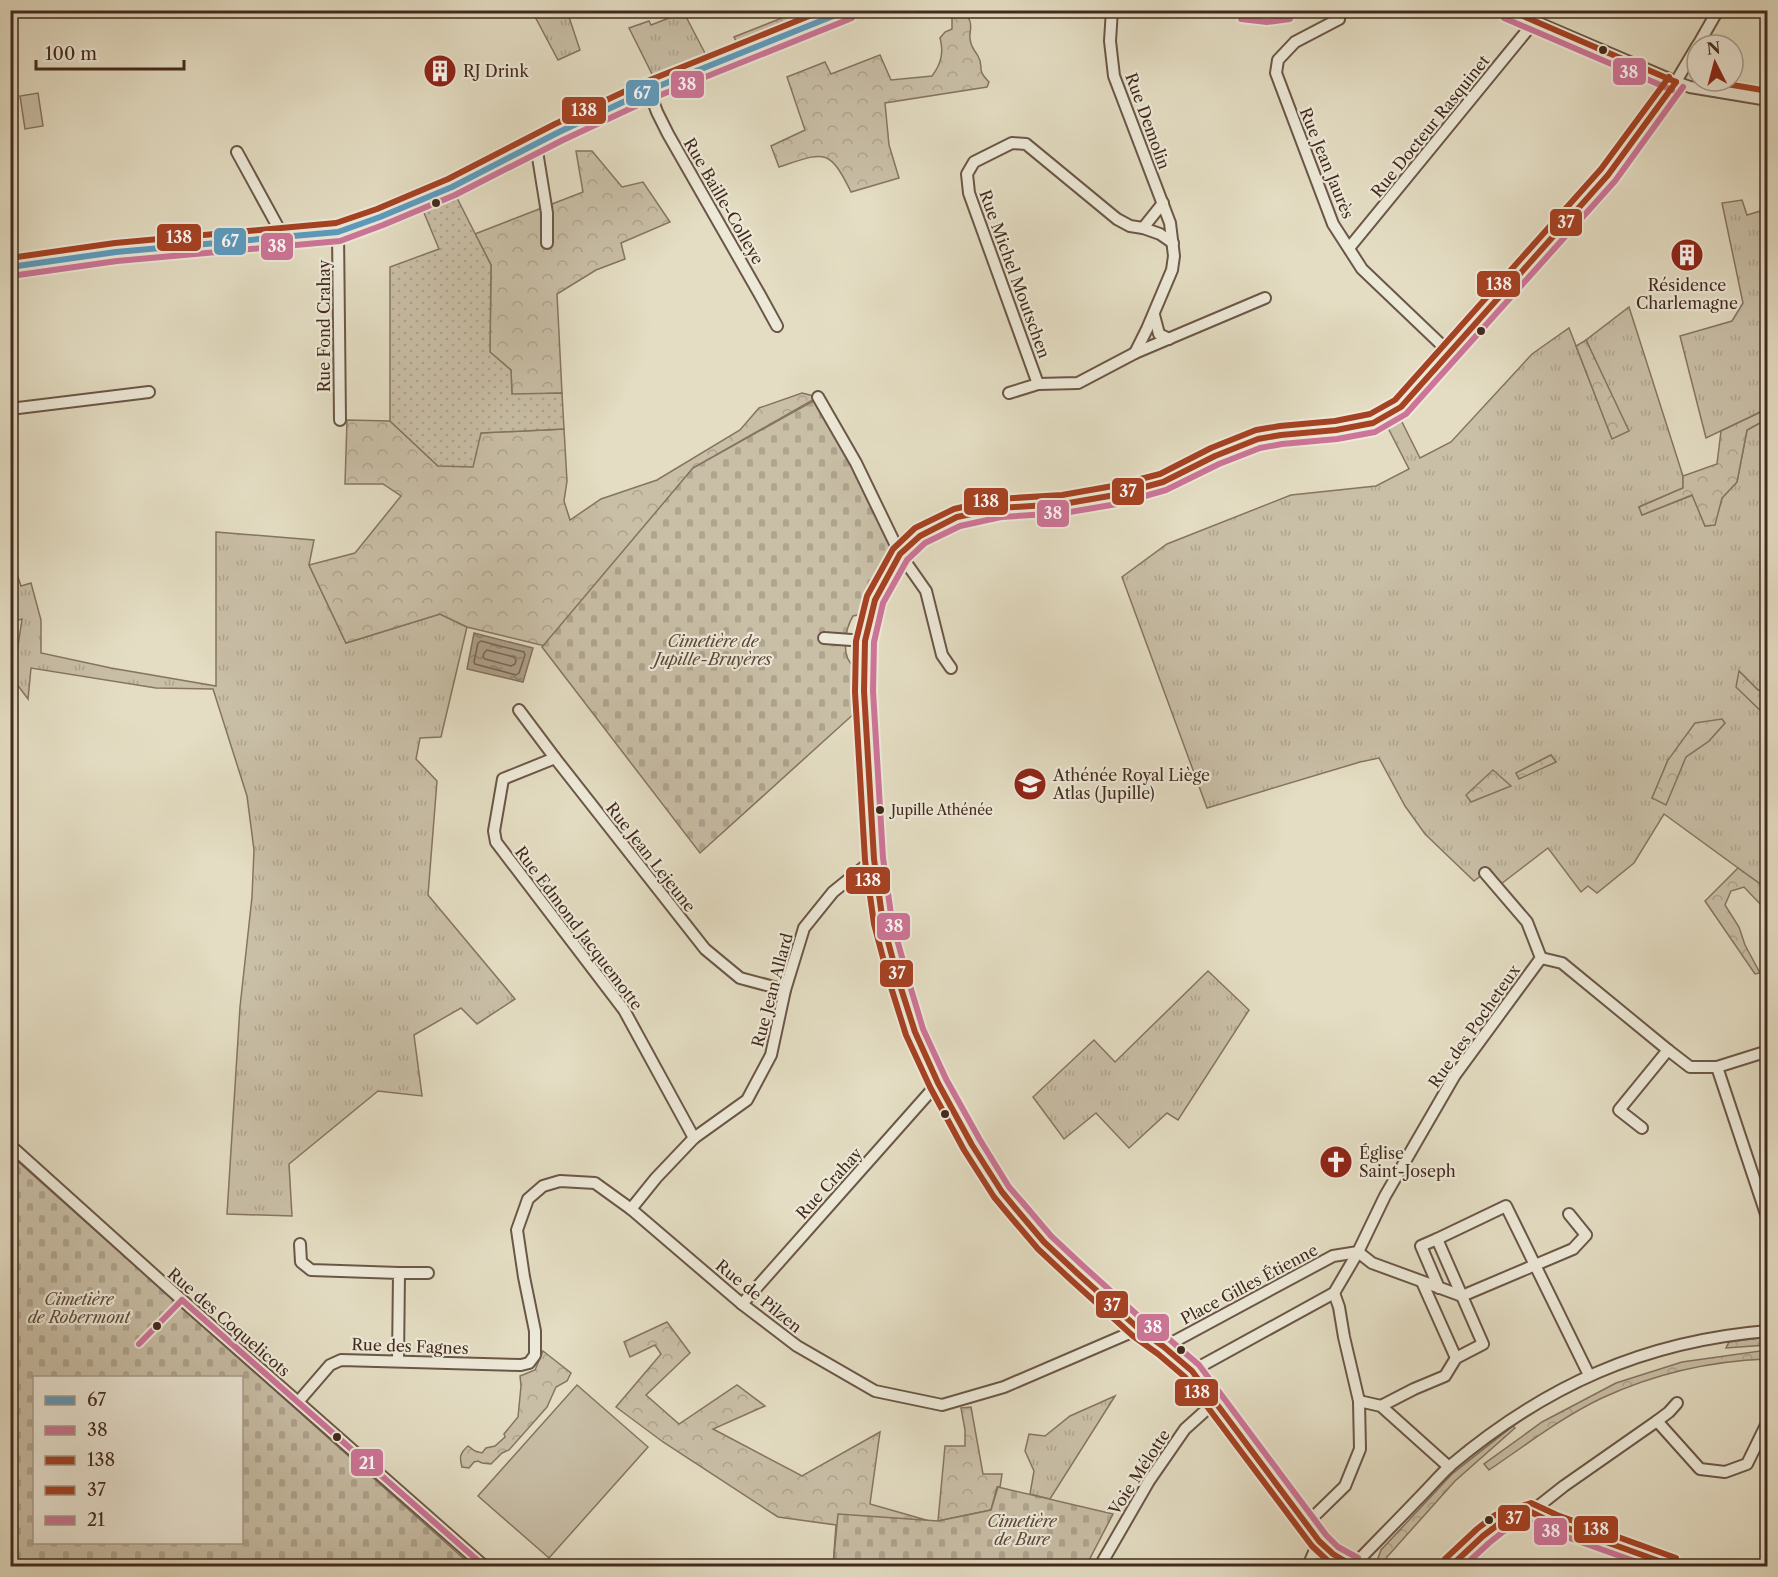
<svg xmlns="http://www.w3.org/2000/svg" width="1778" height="1577" font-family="'Libre Caslon Text',serif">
<defs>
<pattern id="grass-tufts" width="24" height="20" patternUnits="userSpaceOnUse" patternTransform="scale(1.5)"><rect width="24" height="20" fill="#c9bfa7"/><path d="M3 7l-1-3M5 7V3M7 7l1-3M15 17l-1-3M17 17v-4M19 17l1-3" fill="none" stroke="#aea48f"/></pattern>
<pattern id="forest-crowns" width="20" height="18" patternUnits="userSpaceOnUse" patternTransform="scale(1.5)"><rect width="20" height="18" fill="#c9bfa7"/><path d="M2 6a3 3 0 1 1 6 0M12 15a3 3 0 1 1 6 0" fill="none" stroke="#aea48f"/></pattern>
<pattern id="cemetery-stones" width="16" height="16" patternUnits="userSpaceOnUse" patternTransform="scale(1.5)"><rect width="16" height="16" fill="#c9bfa7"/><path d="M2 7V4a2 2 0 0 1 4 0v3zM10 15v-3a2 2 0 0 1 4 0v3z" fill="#aea48f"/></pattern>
<pattern id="garden-dots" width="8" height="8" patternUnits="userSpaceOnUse" patternTransform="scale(1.5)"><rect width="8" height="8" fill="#c9bfa7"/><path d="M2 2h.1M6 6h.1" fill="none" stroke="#aea48f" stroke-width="1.8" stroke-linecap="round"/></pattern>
<pattern id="water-ripples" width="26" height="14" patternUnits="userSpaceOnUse" patternTransform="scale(1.5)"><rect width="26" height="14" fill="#ada08b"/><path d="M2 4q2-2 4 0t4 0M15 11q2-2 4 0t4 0" fill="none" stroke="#8e8371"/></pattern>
</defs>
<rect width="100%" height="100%" fill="#e4ddc3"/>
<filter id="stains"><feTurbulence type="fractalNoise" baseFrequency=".00333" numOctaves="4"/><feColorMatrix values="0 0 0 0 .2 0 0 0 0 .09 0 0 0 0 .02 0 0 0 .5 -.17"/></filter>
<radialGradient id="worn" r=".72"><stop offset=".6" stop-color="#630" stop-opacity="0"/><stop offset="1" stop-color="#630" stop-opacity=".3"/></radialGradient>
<g fill="url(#grass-tufts)" stroke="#867462" stroke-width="1.5" fill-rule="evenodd">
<path d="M802,10l23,1 -87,34 -4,-8z"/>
<path d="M532,11h35l13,39 -22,10z"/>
<path d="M673,11h10l24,46 -53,21 -25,-50 20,-7 2,4 18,-7 -2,-5z"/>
<path d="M1742,200l5,15 20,-6v200l-61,29 -26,-102 52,-15 11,-18 -21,-100z"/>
<path d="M1629,307l54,169v12l-44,19 3,8 51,-20 12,31 9,-1 8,-27 15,-16 10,-52 20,-11v273l-9,-2 -18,-18 -3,15 28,28h2v174l-103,-75 -30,49 -37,30 -9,-7 -7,6 -33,-44 -47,36 -11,-15 -16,12 -49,-47 -20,-28 -26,-48 -19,4 -153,46 -85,-231 45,-33 124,-49 85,-9 33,-17 -23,-45 13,-8 21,42 31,-16 81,-88 37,-26 43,110 16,-7 -42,-91zM1725,723l-16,18 -23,16 -34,42 16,-39zM1551,755l5,7 -37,16 -3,-5z"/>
<path d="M216,532l98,8 -5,25 37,78 94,-29 27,13 -26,110 -21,1 -4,21 21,22 -9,114 87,104 -38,25 -16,-16 -47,27 8,61 -44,-5 -89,73 3,52 -65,-2 13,-207 12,-110 2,-47 -7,-54 -34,-107 -57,-1 -125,-20 -3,31 -15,-20 9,-60 -11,3 -1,-68 11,32 10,-3 10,37v33l70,15 105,18z"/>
<path d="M1208,971l41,39 -71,110 -11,-7 -38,35 -33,-35 -32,26 -31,-42 61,-57 21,22z"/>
<path d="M1115,1396l-65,103 -20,-5 4,-23 -9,-20 4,-17 16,2 25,-20z"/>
</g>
<g fill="url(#forest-crowns)" stroke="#867462" stroke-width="1.5">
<path d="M956,14c5,0 10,1 13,5 4,7 0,13 1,20 1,9 4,10 8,17 7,12 -3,12 11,26l-2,5 -102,16 4,42 10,33 -48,14c-22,-45 -27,-40 -72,-25l-8,-21 34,-16 -18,-53 38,-15 6,12 49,-19 11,25 41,-4c9,-12 12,-23 8,-38l5,-6 7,-3v-12z"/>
<path d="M576,151h16l30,36 21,-5 27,40 -49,21 4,16 -29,11 -39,24 5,99 -50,2 -1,-25 -21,-18 1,-87 -16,-31 108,-42z"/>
<path d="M1586,340l43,91 -17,8 -36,-93z"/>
<path d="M802,393l16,4 -125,71 -148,178 -78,-19 -27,-13 -94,29 -37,-78 46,-12 46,-57 -18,-12h-38l2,-64 43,1 48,45 42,-33 84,-4 3,52 -3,20 6,19 31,-21 56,-19 83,-50 19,-22z"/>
<path d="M1767,409v10l-20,11 -10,52 -15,16 -7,27 -10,1 -13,-31 -50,20 -3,-8 44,-19v-12l34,-12 4,-33z"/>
<path d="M1739,671l19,19 9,2v23h-2l-29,-28z"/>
<path d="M1722,719l3,4 -16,18 -23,16 -20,48 -14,-7 16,-38 27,-37z"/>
<path d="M1551,755l5,7 -37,17 -3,-6z"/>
<path d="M1493,770l18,16 -40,16 -5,-7z"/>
<path d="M1738,868l29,21v20l-6,-4 -17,-18 -13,4 -6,14 14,22 6,18 15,28 -5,1 -50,-73z"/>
<path d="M667,1322l23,31 -44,42 33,29 58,-39 28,21 -52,23 89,47 78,-44 -10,72 56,16 -93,46 3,-41 -58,-8 -115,-75 -47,-35 45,-53 -6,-9 -25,12 -6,-15z"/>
<path d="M1767,1337v8l-41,3 3,-6z"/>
<path d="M1767,1350v9c-57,2 -113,15 -165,39 -40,19 -76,47 -113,72l-5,-6 58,-42 74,-39 66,-21z"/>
<path d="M543,1351l28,22 -4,8 -11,6 -9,20 -38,43 -7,3 -11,11 -9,-1 -4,-2 -4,1 -5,6 -7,-1c-3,-10 -2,-14 6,-21l7,5 7,2 4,-5 9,-2 10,-9 -1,-3 14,-17 3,-31 -1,-10 15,-6z"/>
<path d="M971,1407l12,67h19l-2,13h-3l-6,23 -53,11 7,-75h20v-16l-4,-22z"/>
<path d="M1513,1426l2,2 -60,53 -68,76 -5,9h-7l6,-16 71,-76z"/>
</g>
<g fill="url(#cemetery-stones)" stroke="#867462" stroke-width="1.5" fill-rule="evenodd">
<path d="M815,400l51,91 27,53 -1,6 -30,64 -9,2c-8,13 -13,42 2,51l2,44 -157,142 -158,-206 151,-179z"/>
<path d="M15,1159l457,407h-461l-1,-407zM34,1378h208v164h-208z"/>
<path d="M998,1487l115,27 -27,52h-253l5,-52 100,7 53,-11z"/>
</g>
<g fill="#c9bfa7" stroke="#867462" stroke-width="1.5">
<path d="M38,93l5,33 -18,3 -5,-33z"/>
<path d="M577,1385l71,62 -99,111 -71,-62z"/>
</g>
<path fill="url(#garden-dots)" stroke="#867462" stroke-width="1.5" d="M455,194l36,71 -1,87 21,18 1,24 50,-1 2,36 -83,4 -8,34 -35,-1 -48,-45v-154l49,-18 -17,-41z"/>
<path fill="url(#water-ripples)" stroke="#83715f" stroke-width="1.5" d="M474,633l59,15 -10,34 -56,-13z"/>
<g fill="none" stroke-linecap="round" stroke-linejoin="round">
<g stroke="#786554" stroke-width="1.5">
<path d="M481,641l43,11 1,3 -6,18 -3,2 -41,-11 -1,-2 4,-19z"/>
<path d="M487,650l27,7 2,3 -1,4 -4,2 -26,-7 -2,-2 1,-4z"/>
</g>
<g stroke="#6b5747" stroke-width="14">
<g id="minor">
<path d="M1112,10l-2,31 4,35 56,147 4,33 -2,14 -25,59 -12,24"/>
<path d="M1242,10l25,3 22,-3"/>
<path d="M1337,10l2,9 -44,23 -17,18 -2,13 57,151 29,45 88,84"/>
<path d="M1508,10l168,72 14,5 78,13"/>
<path d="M1698,45l20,-35"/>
<path d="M649,90l8,22 11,22 92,161 17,31"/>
<path d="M536,145l11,68v30"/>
<path d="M237,152l47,86"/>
<path d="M1143,228l20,-25"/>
<path d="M338,232l2,188"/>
<path d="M1349,248l185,-226"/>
<path d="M1154,315l5,19 10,5"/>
<path d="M1038,384l-69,-191 -2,-19 7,-12 38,-19 14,1 91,75 13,7 13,2 17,6 13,9"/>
<path d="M1009,393l29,-9 40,-1 57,-30 130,-55"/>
<path d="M818,397l38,66 44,91 26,37 16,64 9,13"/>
<path d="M10,409l139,-17"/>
<path d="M824,638l41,3"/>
<path d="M519,710l36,48 150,191 35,29 45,12"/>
<path d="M555,758l-52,21 -9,52 2,11 128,168 70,128"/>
<path d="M1485,873l42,49 14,36"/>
<path d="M1717,1067l51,153"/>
<path d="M1642,1128l-23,-18 49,-60"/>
<path d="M11,1146l171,154 302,266"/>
<path d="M631,1209l25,-31 38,-40 53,-38 24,-45 14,-65 19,-62 29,-36 41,-33"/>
<path d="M1437,1239l69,-33 83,169"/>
<path d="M300,1244l1,18 10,8 88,3 -1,88"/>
<path d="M1358,1252l14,11 90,33 111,-47 13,-14 -17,-21"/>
<path d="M399,1273h29"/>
<path d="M1422,1282l34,76"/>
<path d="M742,1304l196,-221"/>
<path d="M1164,1347l169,-91 25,-4"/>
<path d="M1192,1371l142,-78 24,-41 27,-56 70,-121 86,-117 21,5 106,87 22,17h27l51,-16"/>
<path d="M1359,1401l22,5 68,61"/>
<path d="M298,1402l32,-37 11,-5 180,5 8,-2 6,-8v-24l-11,-54 -7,-47 11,-31 15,-13 17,-5 35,2 36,26 111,95 55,42 78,45 67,14 62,-18 135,-58"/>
<path d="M1381,1406l33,-17 31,-13 11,-18 27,-14 -46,-105 -16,7 18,42"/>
<path d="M1657,1421l12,-9 8,-9"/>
<path d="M1531,1512l22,11 120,43"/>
<path d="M1306,1524l39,-38 15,-37 -1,-48 -15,-64 -5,-30 -5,-14"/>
<path d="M1100,1566l49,-85 36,-52 30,-27"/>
<path d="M1308,1566l11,-25"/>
<path d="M1353,1566l-20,-12 -14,-13 -127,-170 -28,-24 -25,-18 -63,-57 -32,-30 -28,-33 -14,-17 -30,-47 -34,-62 -23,-51 -16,-50 -16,-59 -9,-64 -2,-35 -8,-133 1,-50 10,-41 25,-46 20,-18 37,-19 43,-9 63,-4 52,-9 48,-13 52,-26 43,-17 23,-4 55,-5 37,-7 28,-16 207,-232 63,-85 26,-44"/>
<path d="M1353,1566c21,-22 42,-43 63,-65 12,-12 23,-25 35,-36 94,-79 193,-124 317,-134"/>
<path d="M1451,1566l32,-30 17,-13 31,-11 33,-26 93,-65 43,48 25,3 22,-8 21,-43"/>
</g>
</g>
<g stroke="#432a1e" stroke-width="15">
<path id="major" d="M10,267l106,-15 222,-20 42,-15 72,-30 107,-55 90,-42 200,-80"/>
</g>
<use href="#minor" stroke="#ede9d8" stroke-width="10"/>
<use href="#major" stroke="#e4ddc3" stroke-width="12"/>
<g stroke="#ede9d8" stroke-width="10">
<path id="bus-1" d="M10,267l106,-15 222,-20 42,-15 72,-30 107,-55 90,-42 199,-80"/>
</g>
<g stroke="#ede9d8" stroke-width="10">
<g id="bus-2">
<path d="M1504,18l168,72"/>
<path d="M1241,19l26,3 23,-3"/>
<path d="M11,276l106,-15 223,-20 43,-16 72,-30 108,-55 90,-42 199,-80"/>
<path d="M1358,1558l-20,-11 -12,-12 -127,-170 -29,-25 -25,-18 -63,-57 -31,-29 -28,-33 -14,-16 -29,-47 -34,-61 -23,-50 -15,-50 -16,-58 -9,-63 -10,-167 1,-49 9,-39 24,-43 18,-17 35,-17 41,-9 63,-4 53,-9 49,-14 53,-26 41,-16 22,-4 55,-5 38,-7 31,-18 209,-233 68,-94"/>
<path d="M1464,1566l25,-23 15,-12 26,-9 20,9 98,35"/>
</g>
</g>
<g stroke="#ede9d8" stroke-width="10">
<g id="bus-3">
<path d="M1709,81l59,10"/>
<path d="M10,258l105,-15 221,-20 41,-14 71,-30 107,-55 90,-42 179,-72"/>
<path d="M1445,1559l32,-30 18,-14 36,-12 26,12 119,43"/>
<path d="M1336,1566l-8,-5 -16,-15 -127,-169 -27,-23 -25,-18 -63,-57 -32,-30 -29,-34 -15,-18 -30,-47 -34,-63 -24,-52 -16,-51 -16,-60 -9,-64 -10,-168 1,-51 11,-45 26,-47 22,-21 39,-19 44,-10 64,-4 51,-9 47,-12 51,-26 45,-18 24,-4 55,-5 35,-7 25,-14 206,-231 68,-92"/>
</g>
</g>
<g stroke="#ede9d8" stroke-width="10">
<g id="bus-4">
<path d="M1509,10l167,72"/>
<path d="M1353,1566l-20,-12 -14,-13 -127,-170 -28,-24 -25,-18 -63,-57 -32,-30 -28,-33 -14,-17 -30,-47 -34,-62 -23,-51 -16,-50 -16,-59 -9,-64 -10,-168 1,-50 10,-41 25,-46 20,-18 37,-19 43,-9 63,-4 52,-9 48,-13 52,-26 43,-17 23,-4 55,-5 37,-7 28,-16 207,-232 68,-93"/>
<path d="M1451,1566l32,-30 17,-13 31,-11 22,11 120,43"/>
</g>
</g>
<g stroke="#ede9d8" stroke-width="10">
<g id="bus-5">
<path d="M182,1300l302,266"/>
<path d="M139,1344l43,-44"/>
</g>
</g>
<use href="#bus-1" stroke="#5d9cc0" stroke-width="6"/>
<use href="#bus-2" stroke="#cd7598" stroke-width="6"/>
<use href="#bus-3" stroke="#a64224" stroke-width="6"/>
<use href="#bus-4" stroke="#a64224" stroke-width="6"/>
<use href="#bus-5" stroke="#cd7598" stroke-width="6"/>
</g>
<defs>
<g id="building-disc" transform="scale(1.725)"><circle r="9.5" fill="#8f2418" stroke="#ede9d8"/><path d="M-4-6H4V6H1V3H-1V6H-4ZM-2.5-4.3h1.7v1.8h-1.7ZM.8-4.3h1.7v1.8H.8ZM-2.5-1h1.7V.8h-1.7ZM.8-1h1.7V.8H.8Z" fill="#fff"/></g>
<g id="school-disc" transform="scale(1.725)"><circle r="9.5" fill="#8f2418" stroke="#ede9d8"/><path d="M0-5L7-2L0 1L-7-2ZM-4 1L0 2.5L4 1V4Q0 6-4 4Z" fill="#fff"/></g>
<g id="church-disc" transform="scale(1.725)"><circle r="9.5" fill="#8f2418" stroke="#ede9d8"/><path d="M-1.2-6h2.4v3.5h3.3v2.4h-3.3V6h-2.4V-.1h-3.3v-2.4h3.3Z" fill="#fff"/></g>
</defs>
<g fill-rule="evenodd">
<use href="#building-disc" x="440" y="71"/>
<use href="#building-disc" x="1687" y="255"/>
<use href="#school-disc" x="1030" y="784"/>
<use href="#church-disc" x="1336" y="1162"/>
</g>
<g fill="#432a1e" stroke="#ede9d8" stroke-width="2">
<circle cx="1603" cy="50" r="5"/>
<circle cx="436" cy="203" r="5"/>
<circle cx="1481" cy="331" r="5"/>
<circle cx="880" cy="810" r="5"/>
<circle cx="945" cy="1114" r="5"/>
<circle cx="157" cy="1326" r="5"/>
<circle cx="1181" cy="1350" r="5"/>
<circle cx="337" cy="1437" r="5"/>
<circle cx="1489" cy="1520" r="5"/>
</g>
<g text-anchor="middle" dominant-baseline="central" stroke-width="4.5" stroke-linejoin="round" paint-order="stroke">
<g font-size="14" fill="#432a1e" stroke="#ede9d8" text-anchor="start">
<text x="891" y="810">Jupille Athénée</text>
</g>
<g font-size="16" fill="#432a1e" stroke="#ede9d8" text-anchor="start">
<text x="463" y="71">RJ Drink</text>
<text x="1687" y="285" text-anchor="middle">Résidence<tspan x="1687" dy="18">Charlemagne</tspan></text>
<text x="1053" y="775">Athénée Royal Liège<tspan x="1053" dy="18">Atlas (Jupille)</tspan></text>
<text x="1359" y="1153">Église<tspan x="1359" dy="18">Saint-Joseph</tspan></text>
</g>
<g font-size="16" fill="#432a1e" stroke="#ede9d8">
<text transform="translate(1148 121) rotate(70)">Rue Demolin</text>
<text transform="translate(1430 126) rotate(-51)">Rue Docteur Rasquinet</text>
<text transform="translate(1327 163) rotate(68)">Rue Jean Jaurès</text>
<text transform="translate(724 201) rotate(60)">Rue Baille-Colleye</text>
<text transform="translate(1015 274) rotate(70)">Rue Michel Moutschen</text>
<text transform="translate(324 326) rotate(-90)">Rue Fond Crahay</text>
<text transform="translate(651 857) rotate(52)">Rue Jean Lejeune</text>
<text transform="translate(579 928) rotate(53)">Rue Edmond Jacquemotte</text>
<text transform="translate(772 990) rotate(-75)">Rue Jean Allard</text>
<text transform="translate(1474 1026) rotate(-55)">Rue des Pocheteux</text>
<text transform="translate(829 1183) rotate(-48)">Rue Crahay</text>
<text transform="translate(1249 1284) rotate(-28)">Place Gilles Étienne</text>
<text transform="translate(759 1296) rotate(39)">Rue de Pilzen</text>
<text transform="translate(229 1322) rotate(41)">Rue des Coquelicots</text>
<text transform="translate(410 1346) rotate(2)">Rue des Fagnes</text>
<text transform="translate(1139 1472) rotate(-57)">Voie Mélotte</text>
</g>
<g font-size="16" font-style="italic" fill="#5e4839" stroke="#ede9d8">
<text x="713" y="641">Cimetière de<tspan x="713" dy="18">Jupille-Bruyères</tspan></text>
<text x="79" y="1299">Cimetière<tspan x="79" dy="18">de Robermont</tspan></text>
<text x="1022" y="1521">Cimetière<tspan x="1022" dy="18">de Bure</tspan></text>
</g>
</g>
<g stroke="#ede9d8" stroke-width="2">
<rect x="1612" y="57" width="35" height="29" rx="6" fill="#cd7598"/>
<rect x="670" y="70" width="35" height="29" rx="6" fill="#cd7598"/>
<rect x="625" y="79" width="35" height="28" rx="6" fill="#5d9cc0"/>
<rect x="561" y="96" width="46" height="29" rx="6" fill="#a64224"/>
<rect x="1549" y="208" width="34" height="29" rx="6" fill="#a64224"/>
<rect x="156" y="223" width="46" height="29" rx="6" fill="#a64224"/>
<rect x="213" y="227" width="34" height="29" rx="6" fill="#5d9cc0"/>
<rect x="260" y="232" width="34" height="29" rx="6" fill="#cd7598"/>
<rect x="1476" y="270" width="45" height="28" rx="6" fill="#a64224"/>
<rect x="1111" y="477" width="34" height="29" rx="6" fill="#a64224"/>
<rect x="963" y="487" width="46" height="29" rx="6" fill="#a64224"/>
<rect x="1036" y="499" width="34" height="29" rx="6" fill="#cd7598"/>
<rect x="845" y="866" width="46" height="29" rx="6" fill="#a64224"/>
<rect x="876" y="912" width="35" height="29" rx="6" fill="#cd7598"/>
<rect x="879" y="959" width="35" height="29" rx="6" fill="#a64224"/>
<rect x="1095" y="1290" width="34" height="29" rx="6" fill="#a64224"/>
<rect x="1136" y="1313" width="34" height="29" rx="6" fill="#cd7598"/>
<rect x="1174" y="1378" width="45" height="29" rx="6" fill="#a64224"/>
<rect x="350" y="1448" width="34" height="29" rx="6" fill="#cd7598"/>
<rect x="1497" y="1504" width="34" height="28" rx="6" fill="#a64224"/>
<rect x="1573" y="1515" width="46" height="29" rx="6" fill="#a64224"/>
<rect x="1533" y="1517" width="35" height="29" rx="6" fill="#cd7598"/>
</g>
<g font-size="16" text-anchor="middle" font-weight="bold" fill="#fff">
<text x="1629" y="78">38</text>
<text x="687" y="90">38</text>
<text x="642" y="99">67</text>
<text x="584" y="116">138</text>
<text x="1566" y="228">37</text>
<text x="179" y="243">138</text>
<text x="230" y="247">67</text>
<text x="277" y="252">38</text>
<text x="1499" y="290">138</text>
<text x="1128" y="497">37</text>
<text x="986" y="507">138</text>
<text x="1053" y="519">38</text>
<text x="868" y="886">138</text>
<text x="894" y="932">38</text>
<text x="897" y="979">37</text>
<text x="1112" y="1311">37</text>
<text x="1153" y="1333">38</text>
<text x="1197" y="1398">138</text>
<text x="367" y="1469">21</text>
<text x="1514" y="1524">37</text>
<text x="1596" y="1535">138</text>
<text x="1551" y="1537">38</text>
</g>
<rect width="1778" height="1577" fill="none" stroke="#e4ddc3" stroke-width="36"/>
<rect x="12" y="12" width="1754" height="1553" fill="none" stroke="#432a1e" stroke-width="3"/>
<rect x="18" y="18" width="1742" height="1541" fill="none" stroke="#432a1e" stroke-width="1.5"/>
<rect x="33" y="1376" width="210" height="168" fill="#ede9d8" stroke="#a99d8e" stroke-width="1.5"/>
<rect x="45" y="1396" width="30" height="9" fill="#5d9cc0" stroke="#a99d8e" stroke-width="1.5"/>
<text x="87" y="1406" font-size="18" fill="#432a1e">67</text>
<rect x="45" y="1426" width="30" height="9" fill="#cd7598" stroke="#a99d8e" stroke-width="1.5"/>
<text x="87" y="1436" font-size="18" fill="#432a1e">38</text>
<rect x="45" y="1456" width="30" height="9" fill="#a64224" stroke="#a99d8e" stroke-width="1.5"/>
<text x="87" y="1466" font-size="18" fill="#432a1e">138</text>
<rect x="45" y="1486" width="30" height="9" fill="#a64224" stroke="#a99d8e" stroke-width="1.5"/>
<text x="87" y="1496" font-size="18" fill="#432a1e">37</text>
<rect x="45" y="1516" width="30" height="9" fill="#cd7598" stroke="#a99d8e" stroke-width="1.5"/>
<text x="87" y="1526" font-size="18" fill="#432a1e">21</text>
<g transform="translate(1715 63) rotate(354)"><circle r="28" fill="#ede9d8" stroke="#a99d8e" stroke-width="1.5"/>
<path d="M0-4.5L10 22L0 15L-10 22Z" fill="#8f2418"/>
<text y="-9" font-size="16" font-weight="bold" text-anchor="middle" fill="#432a1e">N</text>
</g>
<path d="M36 60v9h148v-9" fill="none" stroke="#432a1e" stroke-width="3"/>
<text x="45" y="60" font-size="18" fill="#432a1e" stroke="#ede9d8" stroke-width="4.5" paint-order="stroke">100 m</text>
<rect width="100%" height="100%" filter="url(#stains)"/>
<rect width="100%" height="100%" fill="url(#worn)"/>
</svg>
